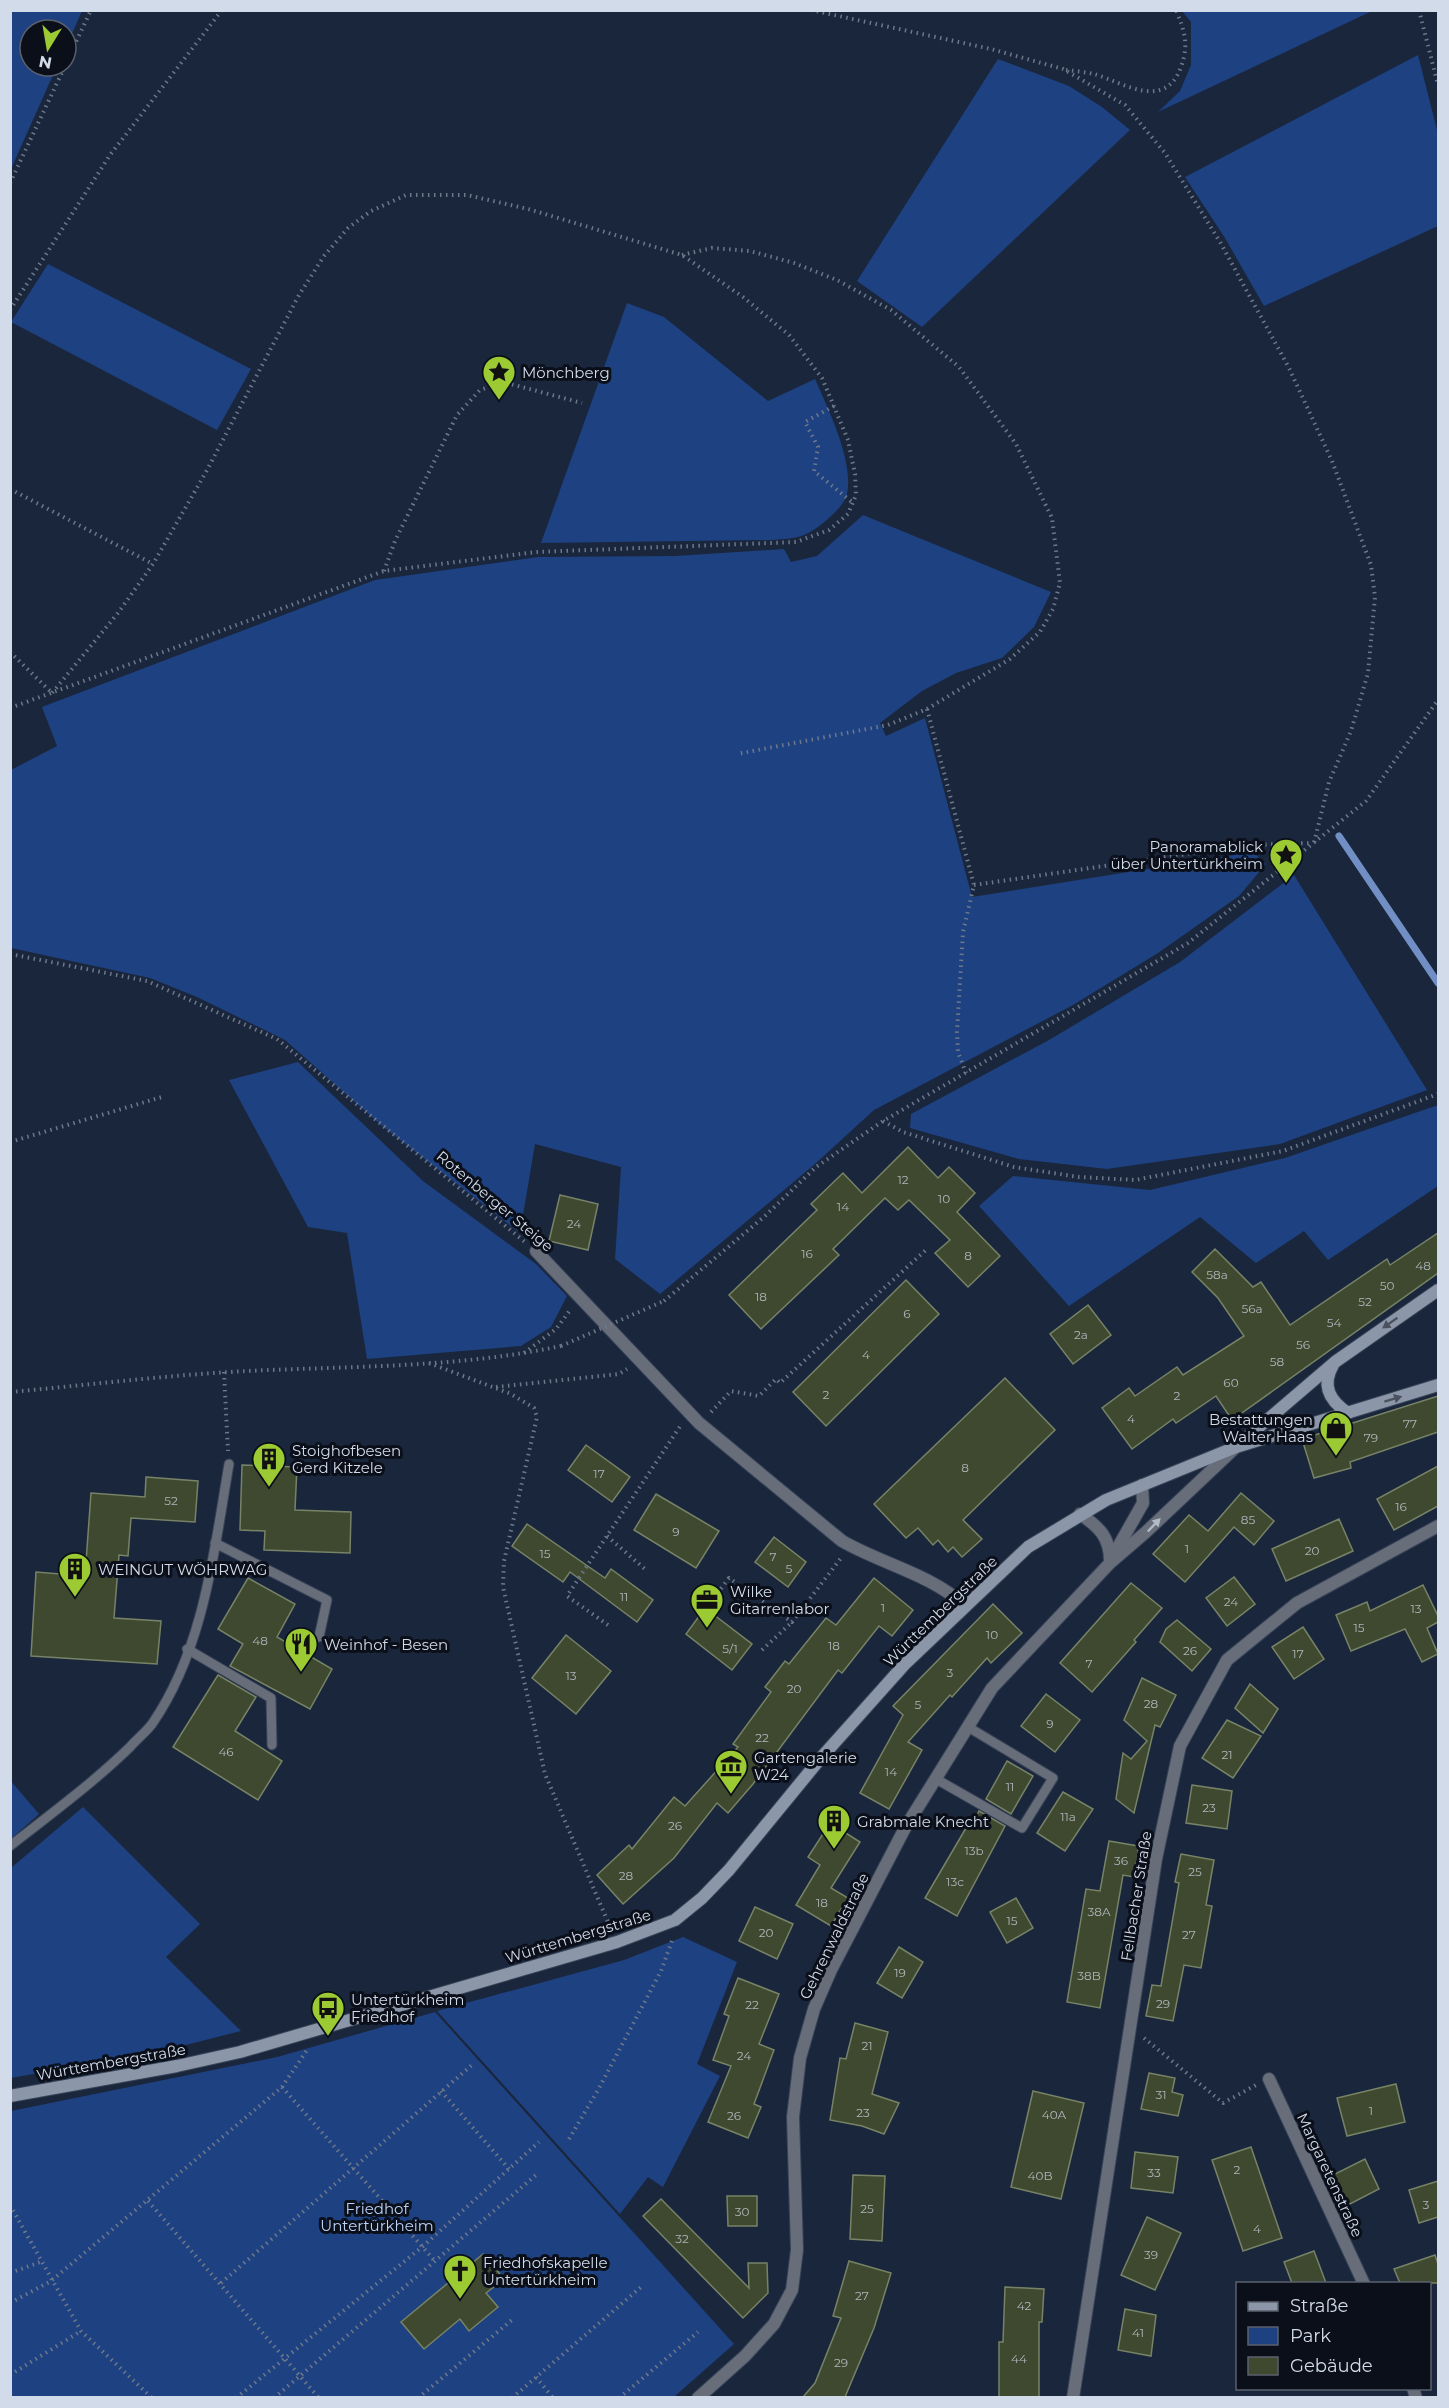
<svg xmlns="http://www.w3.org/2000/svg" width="1449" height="2408" font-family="Montserrat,sans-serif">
<rect width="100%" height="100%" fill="#1a263c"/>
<g fill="#1e4181">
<path d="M11,10l71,1 -16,36v-17h-36v36h27l-46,103z"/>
<path d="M1182,11h190l-214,101 22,-21 11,-26v-43z"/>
<path d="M1418,55l20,79v92l-174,80 -39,-68 -40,-61z"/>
<path d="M998,59l71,27 33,21 28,23 -208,197 -65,-46z"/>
<path d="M48,264l203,105 -34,61 -206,-108z"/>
<path d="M627,303l37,14 104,84 47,-22c13,30 39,82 32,115 -3,14 -30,36 -43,41 -9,4 -22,4 -32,5l-231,3z"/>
<path d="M863,515l188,77 -17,35 -32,31 -46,15 -34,18 -42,32 6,13 39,-18 47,179 281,-45 13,12 -27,32 -81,57 -85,52 -199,105 -59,54 -155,130 -45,-35 6,-92 -86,-23 -15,89 -139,-108 -96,-85 -88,-43 -47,-19 -139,-30v-178l46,-24 -15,-39 333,-127 163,-23 137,-1 109,-7 7,13 26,-6z"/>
<path d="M1294,875l133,215 -147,54 -173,25 -88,-10 -109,-31 1,-14 138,-74 131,-78z"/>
<path d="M298,1062l125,119 113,83 31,32 -16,31 -30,19 -154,13 -20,-126 -39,-6 -79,-147z"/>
<path d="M1438,1105v81l-110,74 -24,-29 -48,32 -56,-46 -131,89 -90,-100 34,-30 137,14 135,-32z"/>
<path d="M10,1780l29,34 -28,25h-1z"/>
<path d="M83,1807l117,117 -34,33 75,74 -83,21 -147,26v-210z"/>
<path d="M683,1937l54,25 -40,102 23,12 -57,111 -15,-10 -28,37 -183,-203 187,-51z"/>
<path d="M435,2012l299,332 -60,53 -663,1v-287l266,-54z"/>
</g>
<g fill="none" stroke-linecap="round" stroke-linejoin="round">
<path stroke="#718fc5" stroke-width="7" d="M1339,836l99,147"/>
</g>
<g fill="#3f4930" stroke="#778366" stroke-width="1.5">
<path d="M908,1147l30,31 11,-11 26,26 -18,19 43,44 -32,31 -33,-34 15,-13 -41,-40 -11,10 -13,-12 -52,51 6,6 -78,74 -32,-34 88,-85 -6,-6 32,-31 19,20z"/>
<path d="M560,1195l38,9 -10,46 -39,-9z"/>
<path d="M1438,1233v40l-206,147 -16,-24 -40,27 -3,-4 -41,30 -30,-41 27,-20 6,8 42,-29 6,8 61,-39 -26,-38 -26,-26 23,-23 38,38 8,-5 29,43 97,-66 3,6z"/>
<path d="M906,1280l33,34 -113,112 -33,-34z"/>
<path d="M1088,1305l23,30 -38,29 -23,-30z"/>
<path d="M1005,1378l50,52 -92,90 19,19 -20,18 -9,-10 -5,5 -10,-12 -5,5 -15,-17 -12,10 -32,-34z"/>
<path d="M1438,1396v36l-88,30 1,6 -37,10 -12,-39z"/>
<path d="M586,1445l44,32 -18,25 -44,-32z"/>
<path d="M242,1465l55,2 -2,43 56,2 -1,41 -86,-3 1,-19 -25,-1z"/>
<path d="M1438,1466v40l-44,24 -17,-31z"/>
<path d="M146,1477l52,4 -3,41 -64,-4 -3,38 -9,-1 -5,63 47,3 -4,43 -126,-8 5,-84 49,4 6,-83 54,4z"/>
<path d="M1241,1493l33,28 -20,24 -20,-18 -49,55 -32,-28 36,-39 19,16z"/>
<path d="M656,1494l63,37 -23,37 -62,-38z"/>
<path d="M1339,1519l14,32 -67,30 -14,-32z"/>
<path d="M527,1524l78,54 6,-9 42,31 -16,22 -67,-50 -7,10 -51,-36z"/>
<path d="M774,1537l32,25 -18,25 -33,-25z"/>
<path d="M1234,1577l21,27 -28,22 -21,-28z"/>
<path d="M248,1578l47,26 -18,33 55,32 -22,40 -80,-43 13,-22 -25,-15z"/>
<path d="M874,1578l39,32 -21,26 -13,-10 -37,47 -4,-3 -85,114 -25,29 -11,-10 -43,55 -51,46 -26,-29 32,-30 3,4 42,-52 11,9 53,-59 -5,-3 38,-52 -6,-5 20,-26 4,3 37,-46 10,7z"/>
<path d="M1131,1583l31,25 -28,32 2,2 -44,50 -32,-29z"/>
<path d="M1423,1585l15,31v6l-11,6 11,26 -16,8 -17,-33 -54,22 -15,-36 31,-13 3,9z"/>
<path d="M993,1604l29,29 -31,30 -4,-5 -35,39 -2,-2 -42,47 14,8 -33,59 -29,-16 43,-78 -10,-9z"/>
<path d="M705,1608l47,36 -20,26 -46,-36z"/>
<path d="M1177,1620l34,29 -19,22 -32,-29 6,-13z"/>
<path d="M1303,1627l21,32 -30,20 -22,-32z"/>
<path d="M566,1635l45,36 -35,43 -44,-36z"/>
<path d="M218,1675l38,22 -21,34 47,30 -24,39 -85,-53z"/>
<path d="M1142,1678l34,17 -16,32 -5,-2 -21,88 -18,-14 7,-46 8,6 16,-18 -23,-21z"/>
<path d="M1250,1684l28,25 -15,24 -28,-25z"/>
<path d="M1046,1694l34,26 -25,32 -34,-26z"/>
<path d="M1227,1720l34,16 -28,42 -31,-20z"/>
<path d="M1007,1761l26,15 -22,38 -25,-15z"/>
<path d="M1192,1785l40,6 -5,38 -41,-6z"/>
<path d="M1063,1792l30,17 -28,42 -28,-18z"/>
<path d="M979,1811l26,15 -48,90 -32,-18 48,-82 3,1z"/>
<path d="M830,1823l30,19 -29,46 17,10 -17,28 -35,-21 24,-40 -12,-8z"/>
<path d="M1109,1841l29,5v8l-4,23 -11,-2 -23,133 -33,-6 19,-113 14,2z"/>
<path d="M1181,1854l33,6 -8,45 6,1 -11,62 -17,-3 -11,56 -27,-5 6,-31 9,1 18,-103 -4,-1z"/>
<path d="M1016,1898l17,30 -26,15 -17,-31z"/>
<path d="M755,1907l38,17 -16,35 -38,-18z"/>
<path d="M899,1947l24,15 -21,36 -25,-15z"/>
<path d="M738,1978l41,16 -20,50 15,6 -20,54 7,3 -13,31 -40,-16 23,-56 -18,-6 16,-44 -5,-2z"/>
<path d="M855,2023l33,9 -16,62 27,9 -15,31 -22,-8 -32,-6 10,-62 6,1z"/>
<path d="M1149,2073l26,5 -3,14 11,3 -5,21 -37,-7z"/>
<path d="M1396,2084l9,38 -58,14 -10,-38z"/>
<path d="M1033,2091l51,12 -23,96 -50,-12z"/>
<path d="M1251,2147l31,91 -39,13 -31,-91z"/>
<path d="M1135,2152l43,5 -5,36 -42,-5z"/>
<path d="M1365,2159l14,30 -31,16 -15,-30z"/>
<path d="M853,2175l32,1 -3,65 -32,-2z"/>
<path d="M1438,2181v36l-19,6 -10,-33z"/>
<path d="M727,2196h30v30h-29z"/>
<path d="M661,2199l88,89 -1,-25h19l1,30 -25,25 -100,-102z"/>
<path d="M1147,2217l34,16 -26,57 -34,-15z"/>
<path d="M1314,2251l12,32h-34l-8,-21z"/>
<path d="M483,2254l21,25 -18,14 12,14 -29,24 -9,-12 -36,30 -23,-27z"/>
<path d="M1435,2255l3,9v19h-38l-6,-14z"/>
<path d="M849,2261l42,12 -17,55 -29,69h-42l12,-14 26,-65 -8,-2z"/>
<path d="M1005,2287l39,2 -2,33h-3v75h-40v-55h4z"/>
<path d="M1125,2309l31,6 -5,41 -33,-6z"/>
</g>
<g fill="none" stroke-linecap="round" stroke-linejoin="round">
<g stroke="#374358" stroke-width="11">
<g id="lane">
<path d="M215,1543l112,57 -8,37"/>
<path d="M187,1649l84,49 1,47"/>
<path d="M936,1779l86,49 31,-50 -85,-51"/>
<path d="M10,1846c41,-32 83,-63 120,-99 7,-8 16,-15 22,-23 52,-75 62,-173 77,-260"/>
</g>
</g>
<g stroke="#374358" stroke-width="14">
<g id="street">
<path d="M536,1251l163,172 143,118c40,23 88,33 122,64"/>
<path d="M1080,1514c19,13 30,23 30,47"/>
<path d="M1113,1556l30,-53 -1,-18"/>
<path d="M1269,2079l95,205"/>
<path d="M1413,2388l3,10"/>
<path d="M698,2398l47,-42 29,-32 18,-34 5,-40 -4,-133 7,-59 14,-49 17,-39 74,-142 87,-140 118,-125 36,-31 89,-84"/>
<path d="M1073,2398l83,-539 24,-113 47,-86 70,-57 141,-77"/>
</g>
</g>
<g stroke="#374358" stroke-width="14">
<g id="secondary">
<path d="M1333,1365c-12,21 -3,36 15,48"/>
<path d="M1238,1445l97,-83 103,-72"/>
<path d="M10,2096l167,-30 63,-14 377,-110 58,-22 27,-22 27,-28 91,-111 84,-94 124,-118 78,-47 130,-53 202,-62"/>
</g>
</g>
<g stroke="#6e788b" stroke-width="4" stroke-dasharray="1.5 4.5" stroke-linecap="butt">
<path d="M811,10l180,39 72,20 62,36 40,48 55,89 69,126 43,93 39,104 4,32 -7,76 -17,58 -22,51 -15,61"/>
<path d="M1419,10l19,75"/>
<path d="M66,63l25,-53"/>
<path d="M1066,70c9,1 19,2 28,4 28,8 71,38 87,-7 8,-22 4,-35 -5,-57"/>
<path d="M10,183l55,-117"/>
<path d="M682,255l30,-7 38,3 44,12 43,17 54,30 68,57 57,77 36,74 8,65 -7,26 -13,23 -30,27 -83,50 -39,16 -151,29"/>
<path d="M10,310l100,-155 112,-145"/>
<path d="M834,406l-29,16 13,25 -4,24 39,32"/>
<path d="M10,489l143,75"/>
<path d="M384,571l11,-30 62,-126 23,-25 23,-8 79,21"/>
<path d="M10,652l42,41"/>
<path d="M10,708l374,-137 152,-19 260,-10 33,-12 19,-16 8,-19 -1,-21 -7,-34 -26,-62 -33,-43 -46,-38 -61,-42 -154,-46 -61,-14h-61l-35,16 -23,17 -24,28 -25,39 -93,177 -53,92 -35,49 -66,80"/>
<path d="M927,709l47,176 -11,47 -6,100 1,20 8,21"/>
<path d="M974,885l274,-40 65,-2"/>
<path d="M10,954l137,27 130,58 248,203"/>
<path d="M883,1121l20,11 111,35 65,10 56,3 148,-29 155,-57"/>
<path d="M10,1142l152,-45"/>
<path d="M664,1301l101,-85 51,-49 67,-46 305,-178 178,-142 72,-101"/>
<path d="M524,1353l32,-24 15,-20"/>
<path d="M429,1363l82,31 23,14 3,9 -33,144 -1,26 42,187 65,153"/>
<path d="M224,1372l4,79"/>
<path d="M496,1387l123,-13 8,-5"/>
<path d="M10,1392c79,-7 158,-17 237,-21 105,-5 211,-3 314,-25"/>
<path d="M711,1412l20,-21 28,5 17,-17 4,4 148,-135"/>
<path d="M607,1536l39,34"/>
<path d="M710,1603l19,-25 63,44 49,-64"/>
<path d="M608,1625l-41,-29 114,-171"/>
<path d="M762,1650l30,-28"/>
<path d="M1144,2038l79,65 33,-18"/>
<path d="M282,2087l152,173"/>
<path d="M441,2091l68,78"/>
<path d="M569,2139l29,-49 63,-119 12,-33"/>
<path d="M148,2201l171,197"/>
<path d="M10,2205l71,126 71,67"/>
<path d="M10,2273l33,-12"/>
<path d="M221,2283l251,-218"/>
<path d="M10,2303l41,-22 231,-194 25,-37"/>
<path d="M10,2375l71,-44"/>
<path d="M536,2377l17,21"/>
<path d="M10,2393l3,5"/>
<path d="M236,2398l186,-151 117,-105"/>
<path d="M274,2398l262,-223"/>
<path d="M418,2398l94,-78"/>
<path d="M512,2398l129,-111"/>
<path d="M619,2398l79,-66"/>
</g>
<use href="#lane" stroke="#676d79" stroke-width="9"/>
<use href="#street" stroke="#676d79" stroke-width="12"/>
<use href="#secondary" stroke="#8b96a8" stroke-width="12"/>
<path stroke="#6e788b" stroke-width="4" stroke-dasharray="1.5 4.5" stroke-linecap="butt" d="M561,1346l103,-45"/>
</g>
<defs><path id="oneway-solid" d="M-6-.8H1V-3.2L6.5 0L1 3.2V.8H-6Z" transform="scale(1.5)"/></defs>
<g fill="#4a5260">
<use href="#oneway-solid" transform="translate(1390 1323) rotate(145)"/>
<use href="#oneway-solid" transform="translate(1393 1399) rotate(-17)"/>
</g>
<use fill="#b2bac7" href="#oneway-solid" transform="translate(1154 1525) rotate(-46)"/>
<defs>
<g id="sight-pin" transform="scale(1.725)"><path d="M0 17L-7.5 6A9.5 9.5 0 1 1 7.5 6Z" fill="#9cca32" stroke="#0a0f19"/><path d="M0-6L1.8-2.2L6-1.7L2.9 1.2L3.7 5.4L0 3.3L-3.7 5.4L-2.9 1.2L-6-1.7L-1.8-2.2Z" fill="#111"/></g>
<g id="shop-pin" transform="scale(1.725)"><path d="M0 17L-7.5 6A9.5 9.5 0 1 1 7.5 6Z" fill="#9cca32" stroke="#0a0f19"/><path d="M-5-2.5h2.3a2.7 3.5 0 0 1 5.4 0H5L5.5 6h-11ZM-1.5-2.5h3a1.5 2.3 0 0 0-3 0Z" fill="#111"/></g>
<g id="building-pin" transform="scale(1.725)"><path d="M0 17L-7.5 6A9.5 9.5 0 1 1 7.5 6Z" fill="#9cca32" stroke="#0a0f19"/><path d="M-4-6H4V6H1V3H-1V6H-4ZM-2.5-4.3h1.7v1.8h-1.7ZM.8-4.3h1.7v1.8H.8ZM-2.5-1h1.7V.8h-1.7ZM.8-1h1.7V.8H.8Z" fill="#111"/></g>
<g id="office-pin" transform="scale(1.725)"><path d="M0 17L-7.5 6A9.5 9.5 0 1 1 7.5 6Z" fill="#9cca32" stroke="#0a0f19"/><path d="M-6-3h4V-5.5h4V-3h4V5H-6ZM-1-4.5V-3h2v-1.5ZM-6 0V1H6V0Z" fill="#111"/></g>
<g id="restaurant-pin" transform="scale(1.725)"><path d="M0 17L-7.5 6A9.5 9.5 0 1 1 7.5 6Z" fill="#9cca32" stroke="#0a0f19"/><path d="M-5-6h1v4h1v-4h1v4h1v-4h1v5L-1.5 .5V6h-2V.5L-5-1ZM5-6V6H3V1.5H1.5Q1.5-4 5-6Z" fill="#111"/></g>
<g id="museum-pin" transform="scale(1.725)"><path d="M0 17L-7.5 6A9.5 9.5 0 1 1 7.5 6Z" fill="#9cca32" stroke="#0a0f19"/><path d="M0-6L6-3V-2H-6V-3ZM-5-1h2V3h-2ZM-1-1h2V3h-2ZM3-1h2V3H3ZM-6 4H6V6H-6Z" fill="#111"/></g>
<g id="bus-pin" transform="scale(1.725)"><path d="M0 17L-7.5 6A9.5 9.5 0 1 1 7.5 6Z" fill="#9cca32" stroke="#0a0f19"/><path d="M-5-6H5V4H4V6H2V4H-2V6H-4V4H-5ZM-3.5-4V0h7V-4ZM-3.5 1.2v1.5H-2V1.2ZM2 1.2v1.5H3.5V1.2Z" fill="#111"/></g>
<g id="church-pin" transform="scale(1.725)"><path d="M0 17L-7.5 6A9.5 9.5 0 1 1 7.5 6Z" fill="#9cca32" stroke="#0a0f19"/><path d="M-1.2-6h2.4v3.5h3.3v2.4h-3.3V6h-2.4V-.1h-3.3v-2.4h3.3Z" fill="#111"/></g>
</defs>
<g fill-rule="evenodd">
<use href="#sight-pin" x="499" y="372"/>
<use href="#sight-pin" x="1286" y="855"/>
<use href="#shop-pin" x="1336" y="1428"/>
<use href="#building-pin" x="269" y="1459"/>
<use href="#building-pin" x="75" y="1569"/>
<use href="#office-pin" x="707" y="1600"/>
<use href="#restaurant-pin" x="301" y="1644"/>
<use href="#museum-pin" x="731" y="1766"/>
<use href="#building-pin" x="834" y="1821"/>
<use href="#bus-pin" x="328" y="2008"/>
<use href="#church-pin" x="460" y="2271"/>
</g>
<g text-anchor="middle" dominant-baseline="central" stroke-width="6" stroke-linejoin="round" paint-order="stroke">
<g font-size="12" fill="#adb6bb">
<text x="903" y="1179">12</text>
<text x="944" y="1198">10</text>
<text x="843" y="1206">14</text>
<text x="574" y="1223">24</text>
<text x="807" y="1253">16</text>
<text x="968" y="1255">8</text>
<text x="1423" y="1265">48</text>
<text x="1217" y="1274">58a</text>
<text x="1387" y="1285">50</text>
<text x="761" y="1296">18</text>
<text x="1365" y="1301">52</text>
<text x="1252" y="1308">56a</text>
<text x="907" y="1313">6</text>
<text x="1334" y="1322">54</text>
<text x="1081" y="1334">2a</text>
<text x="1303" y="1344">56</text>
<text x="866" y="1354">4</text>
<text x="1277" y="1361">58</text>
<text x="1231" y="1382">60</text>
<text x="826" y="1394">2</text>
<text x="1177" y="1395">2</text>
<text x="1131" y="1418">4</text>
<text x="1410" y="1423">77</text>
<text x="1371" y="1437">79</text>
<text x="965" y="1467">8</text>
<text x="599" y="1473">17</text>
<text x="171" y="1500">52</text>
<text x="1401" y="1506">16</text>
<text x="1248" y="1519">85</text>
<text x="676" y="1531">9</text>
<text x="1187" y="1548">1</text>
<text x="1312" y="1550">20</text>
<text x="545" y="1553">15</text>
<text x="773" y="1556">7</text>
<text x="789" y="1568">5</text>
<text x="624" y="1596">11</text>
<text x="1231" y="1601">24</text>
<text x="883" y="1607">1</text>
<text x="1416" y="1608">13</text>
<text x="1359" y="1627">15</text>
<text x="992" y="1634">10</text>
<text x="260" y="1640">48</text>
<text x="834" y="1645">18</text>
<text x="730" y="1648">5/1</text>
<text x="1190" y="1650">26</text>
<text x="1298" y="1653">17</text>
<text x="1089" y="1663">7</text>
<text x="950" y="1672">3</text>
<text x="571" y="1675">13</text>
<text x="794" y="1688">20</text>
<text x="1151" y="1703">28</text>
<text x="918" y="1704">5</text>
<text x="1050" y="1723">9</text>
<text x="762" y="1737">22</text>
<text x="226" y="1751">46</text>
<text x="1227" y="1754">21</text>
<text x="891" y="1771">14</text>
<text x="1010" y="1786">11</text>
<text x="1209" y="1807">23</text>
<text x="1068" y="1816">11a</text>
<text x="675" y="1825">26</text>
<text x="974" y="1850">13b</text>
<text x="1121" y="1860">36</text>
<text x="1195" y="1871">25</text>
<text x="626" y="1875">28</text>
<text x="955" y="1881">13c</text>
<text x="822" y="1902">18</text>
<text x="1099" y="1911">38A</text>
<text x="1012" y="1920">15</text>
<text x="766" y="1932">20</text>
<text x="1189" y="1934">27</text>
<text x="900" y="1972">19</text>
<text x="1089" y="1975">38B</text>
<text x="1163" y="2003">29</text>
<text x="752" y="2004">22</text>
<text x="867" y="2045">21</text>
<text x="744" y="2055">24</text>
<text x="1161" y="2094">31</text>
<text x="1371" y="2110">1</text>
<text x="863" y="2112">23</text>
<text x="1054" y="2114">40A</text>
<text x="734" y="2115">26</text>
<text x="1237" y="2169">2</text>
<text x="1154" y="2172">33</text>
<text x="1040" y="2175">40B</text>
<text x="1426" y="2204">3</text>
<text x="867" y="2208">25</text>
<text x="742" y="2211">30</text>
<text x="1257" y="2228">4</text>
<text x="682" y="2238">32</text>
<text x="1151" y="2254">39</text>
<text x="862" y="2295">27</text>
<text x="1024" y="2305">42</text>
<text x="1138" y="2332">41</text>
<text x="1019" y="2358">44</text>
<text x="841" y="2362">29</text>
</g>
<g font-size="15" fill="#d2dbe9" stroke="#0a0f19" text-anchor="start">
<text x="522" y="372">Mönchberg</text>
<text x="1263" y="846" text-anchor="end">Panoramablick<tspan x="1263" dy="17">über Untertürkheim</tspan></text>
<text x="1313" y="1419" text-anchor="end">Bestattungen<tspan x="1313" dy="17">Walter Haas</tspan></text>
<text x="292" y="1450">Stoighofbesen<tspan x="292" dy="17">Gerd Kitzele</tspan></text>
<text x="98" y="1569">WEINGUT WÖHRWAG</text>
<text x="730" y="1591">Wilke<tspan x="730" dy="17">Gitarrenlabor</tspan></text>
<text x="324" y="1644">Weinhof - Besen</text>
<text x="754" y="1757">Gartengalerie<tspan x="754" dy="17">W24</tspan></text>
<text x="857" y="1821">Grabmale Knecht</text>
<text x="351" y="1999">Untertürkheim<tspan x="351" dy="17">Friedhof</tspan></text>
<text x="483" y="2262">Friedhofskapelle<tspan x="483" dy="17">Untertürkheim</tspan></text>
</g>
<g font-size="15" fill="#d2dbe9" stroke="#0a0f19">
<text transform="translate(495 1201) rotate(40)">Rotenberger Steige</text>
<text transform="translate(940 1611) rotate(-44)">Württembergstraße</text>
<text transform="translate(1136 1896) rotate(-81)">Fellbacher Straße</text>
<text transform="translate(578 1936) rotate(-17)">Württembergstraße</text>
<text transform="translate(834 1936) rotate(-64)">Gehrenwaldstraße</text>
<text transform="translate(111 2062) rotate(-10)">Württembergstraße</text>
<text transform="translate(1330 2175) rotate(65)">Margaretenstraße</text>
</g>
<g font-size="15" fill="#bbd2f9" stroke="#0a0f19">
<text x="377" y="2208">Friedhof<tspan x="377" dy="17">Untertürkheim</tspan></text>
</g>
</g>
<rect width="1449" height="2408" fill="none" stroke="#d2dbe9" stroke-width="24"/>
<rect x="1236" y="2282" width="195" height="108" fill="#0a0f19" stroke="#5a616c" stroke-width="1.5"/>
<rect x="1248" y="2302" width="30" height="9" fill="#8b96a8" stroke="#5a616c" stroke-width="1.5"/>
<text x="1290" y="2312" font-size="18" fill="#d2dbe9">Straße</text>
<rect x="1248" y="2327" width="30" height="18" fill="#1e4181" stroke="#5a616c" stroke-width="1.5"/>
<text x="1290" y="2342" font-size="18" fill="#d2dbe9">Park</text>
<rect x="1248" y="2357" width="30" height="18" fill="#3f4930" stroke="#5a616c" stroke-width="1.5"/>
<text x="1290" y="2372" font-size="18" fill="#d2dbe9">Gebäude</text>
<g transform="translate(48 48) rotate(191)"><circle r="28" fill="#0a0f19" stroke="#5a616c" stroke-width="1.5"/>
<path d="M0-4.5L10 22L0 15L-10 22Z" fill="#9cca32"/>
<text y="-9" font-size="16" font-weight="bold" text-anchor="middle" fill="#d2dbe9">N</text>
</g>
</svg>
